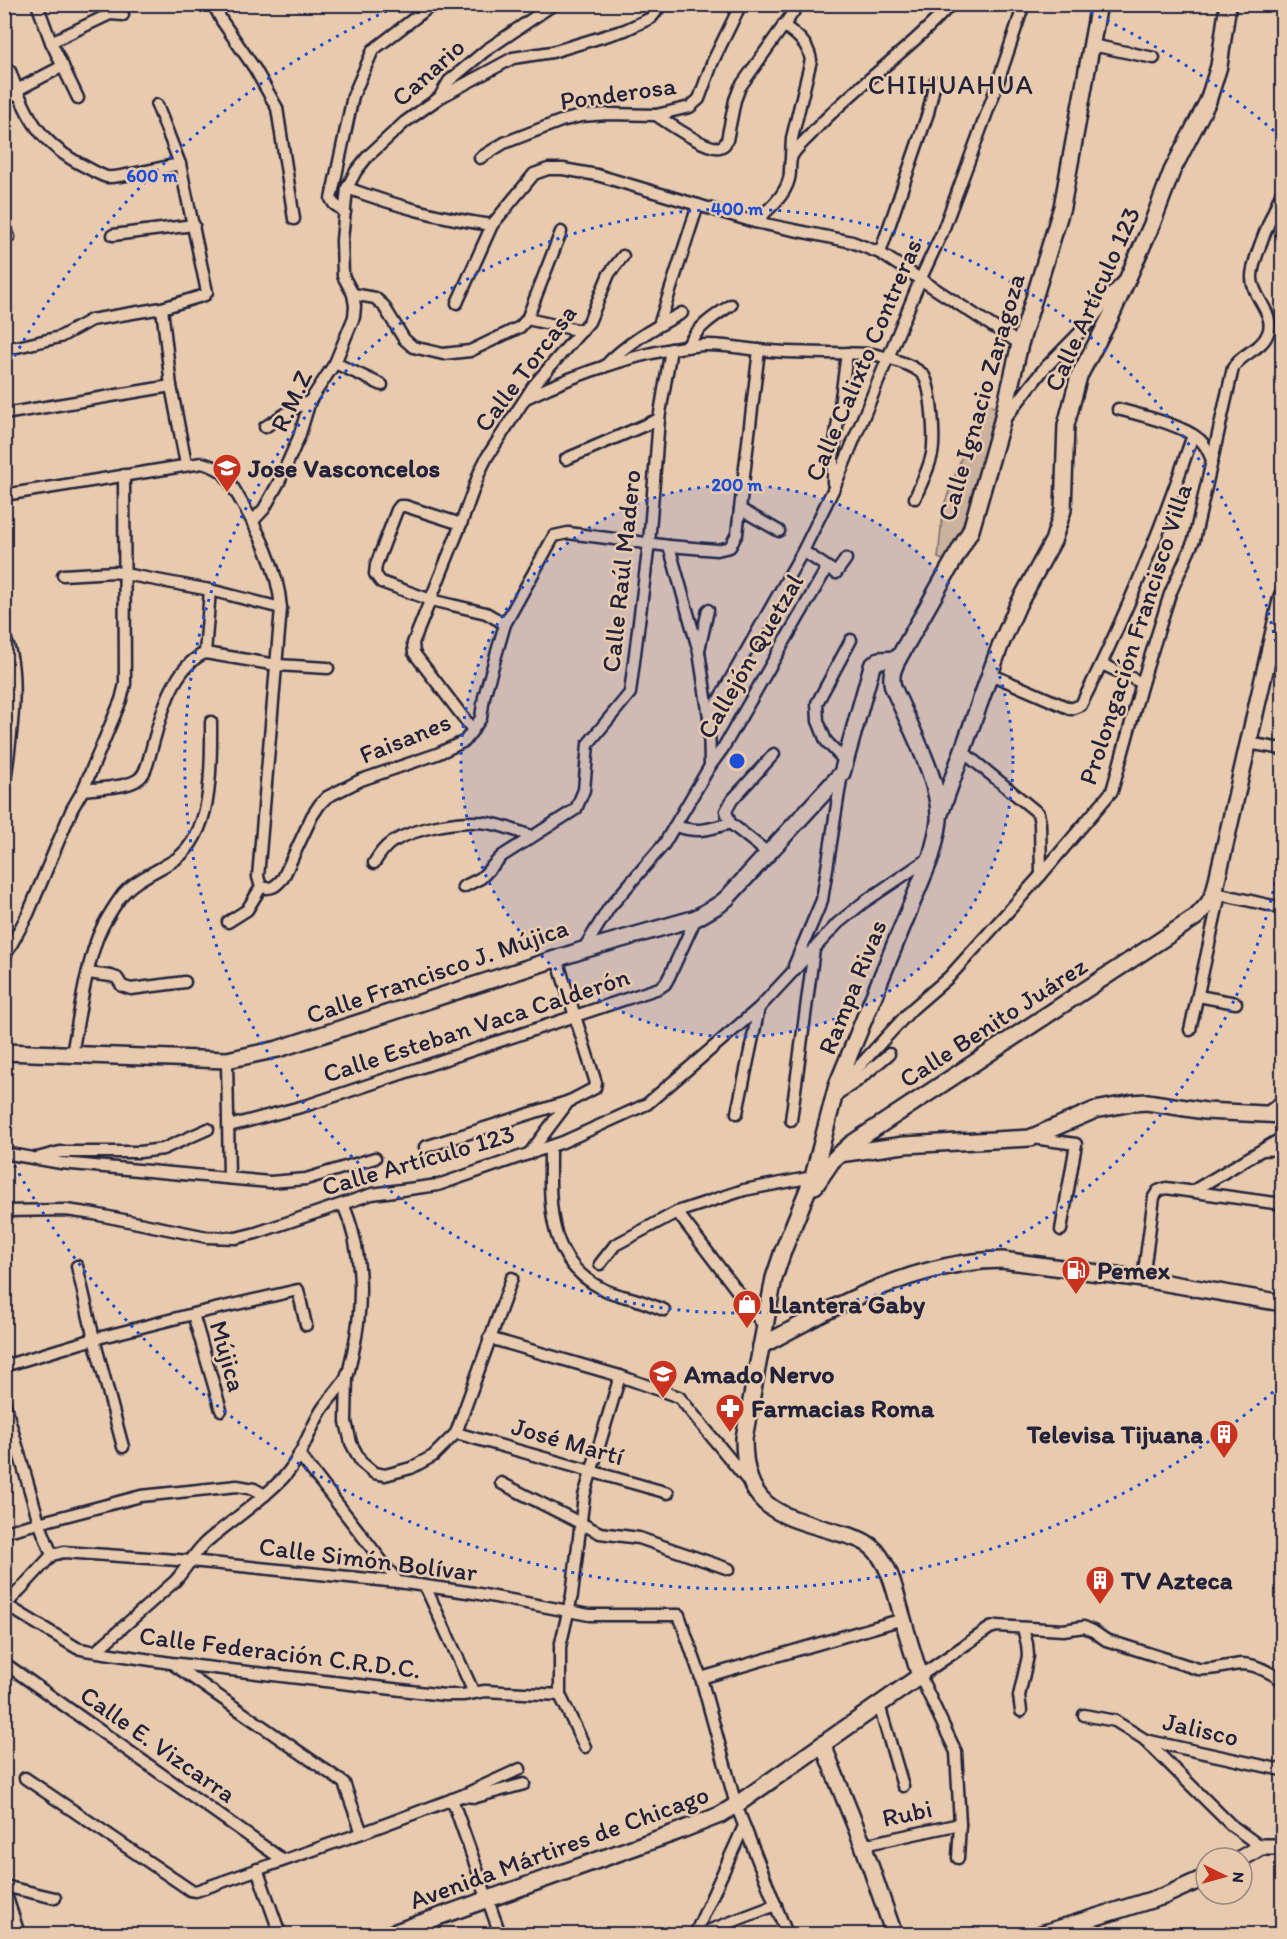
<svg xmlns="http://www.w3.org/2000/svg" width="1287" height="1939" font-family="Itim,sans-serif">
<rect width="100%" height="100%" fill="#e8cbaf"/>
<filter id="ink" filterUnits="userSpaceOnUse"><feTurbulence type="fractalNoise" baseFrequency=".0167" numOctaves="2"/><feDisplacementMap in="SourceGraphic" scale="12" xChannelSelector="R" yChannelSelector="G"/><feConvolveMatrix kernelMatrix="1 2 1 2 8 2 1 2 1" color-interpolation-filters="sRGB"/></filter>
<g filter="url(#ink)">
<path fill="#cbb29e" stroke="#766a6c" stroke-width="1.5" d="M982,401l14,7 -17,66 -24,75 -9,12 -8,-3 5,-50z"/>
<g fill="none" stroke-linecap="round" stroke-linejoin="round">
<g stroke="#22223b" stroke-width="15">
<g id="street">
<path d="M37,4l14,38 27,56"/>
<path d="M213,4l9,17 33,48 22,39 17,111"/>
<path d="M783,25c14,10 25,18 28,35l-19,78 -1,19"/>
<path d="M51,42l59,-28 13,1"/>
<path d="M1092,45l62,13"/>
<path d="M10,71c16,46 31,74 76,96 6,3 14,8 21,10 9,2 60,-11 73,-13"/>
<path d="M17,90l46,-24"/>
<path d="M4,95h14"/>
<path d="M439,98l74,-40 39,-6 73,-22 26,-12 11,-14"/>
<path d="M656,115c12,8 52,36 64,32 4,-1 5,-3 7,-7l8,-40 5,-13 59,-83"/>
<path d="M480,158l24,-15 57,-22 20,-5 27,-2 48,1 34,-8 9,-8 14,-38 28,-57"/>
<path d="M347,188c50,18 92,30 145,37"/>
<path d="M345,212l-11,-8 -3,-5 22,-103 20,-46 60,-46"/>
<path d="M755,222c13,-12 30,-26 34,-43 2,-7 0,-17 3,-23 4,-8 15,-17 21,-24 42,-46 96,-81 138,-128"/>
<path d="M4,226l5,11"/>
<path d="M113,235l81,-10"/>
<path d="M880,253l48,-140 7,-31"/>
<path d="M353,294l22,4 8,7 21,34 9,8 30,7 27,-3 50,-24 7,-8 34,-87"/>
<path d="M457,303l35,-78 42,-51 14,-5h15l34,6 158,47 97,20 28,11 140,91"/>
<path d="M162,308l9,78 15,78"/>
<path d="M527,319l55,12"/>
<path d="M659,325l39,-120"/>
<path d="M4,347h13l43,-10 31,-17 71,-12 43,-13 2,-3 -27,-128 -23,-59"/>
<path d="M687,347c10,-20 26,-30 44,-42"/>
<path d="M335,363l47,22"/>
<path d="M604,367c21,-23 51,-40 78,-54"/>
<path d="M528,397c50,-24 120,-48 175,-52 19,-1 36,3 55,5 38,4 77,2 115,4 13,3 43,11 51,22 8,13 11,63 8,78 -3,15 -11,30 -17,44"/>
<path d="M1118,409c22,6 65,16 82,31 6,5 9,13 12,20"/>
<path d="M4,414l167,-28"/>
<path d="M1003,421l40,-51 49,-50 19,-26 13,-13"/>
<path d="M265,427l28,-18 17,-8"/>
<path d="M566,459l93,-40"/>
<path d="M833,483v-25l14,-105"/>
<path d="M4,495l198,-32c7,2 15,4 21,10 6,6 10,15 15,23 20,34 40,72 43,112l-23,269 3,10"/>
<path d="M740,509l39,22"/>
<path d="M253,521l11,-12 15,-27 20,-45 11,-36 25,-38 19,-46 1,-11 -2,-12 -10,-18 -1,-36 5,-52 9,-17 12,-15 37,-34 34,-24 10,-17 36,-30 69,-47"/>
<path d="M461,524l-56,-18h-5l-3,4 -21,55 -1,9 6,8 50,18 55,13 19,11"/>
<path d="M669,546l30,106 10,65 1,49"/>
<path d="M803,551l33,22 10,-14"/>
<path d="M63,575l51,-3 96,18 71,18"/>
<path d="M4,637c19,30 5,115 0,151"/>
<path d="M699,650l9,-40"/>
<path d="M205,653l5,-63"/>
<path d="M1102,664l40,19"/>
<path d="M990,674l81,35 10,-4c44,-87 81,-178 112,-270"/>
<path d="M709,717l94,-166 31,-63 87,-210 21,-45 53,-142 29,-87"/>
<path d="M473,730l-59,-77 -1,-10 48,-119 19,-53 7,-14 47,-72 55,-63 20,-48 14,-18"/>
<path d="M1248,743l34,6"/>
<path d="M962,751l76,62 2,10 1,52"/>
<path d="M845,761l-19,-20 -8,-20 -1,-18 34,-63"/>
<path d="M83,790c15,-2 42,-2 54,-10 9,-5 11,-19 14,-29 9,-32 20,-83 54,-98l72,12 51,3"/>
<path d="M675,826c23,7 33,4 55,-3"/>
<path d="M768,853l-38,-30 -4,-12 6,-11 42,-46"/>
<path d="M374,863c5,-8 10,-16 18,-21 24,-14 68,-23 96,-19 15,2 30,9 44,13"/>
<path d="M261,887c11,3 15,-1 22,-9l29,-62 8,-12 7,-7 34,-17 76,-26 28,-13 16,-23 3,-21 21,-73 49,-88 14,-3 101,13 48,4 13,-3 7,-13 22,-184"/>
<path d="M463,887l18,-9 21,-22 74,-47 8,-19 4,-46 42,-51 19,-150 10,-124 12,-70"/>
<path d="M1215,893l67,15"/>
<path d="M228,922l19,-12 14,-23"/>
<path d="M583,950l26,-42 55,-64 46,-78 13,-18 104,-180"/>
<path d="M4,958l24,-44 44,-105 11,-19 38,-90 4,-16 -1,-209"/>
<path d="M794,966l28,-66 20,-127"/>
<path d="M88,973l23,3 6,2 5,8 9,3 54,-7"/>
<path d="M1198,996l38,7"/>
<path d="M1190,1030l30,-136"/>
<path d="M72,1054c7,-37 12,-76 24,-112 5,-15 15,-31 24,-44 12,-18 38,-27 56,-39 38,-27 35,-96 35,-137"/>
<path d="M227,1060l2,118"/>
<path d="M839,1084l12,-9 61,-66 37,-32 92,-102 71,-84 30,-108 28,-89 24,-54 39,-172c8,-15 29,-18 35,-35 8,-19 -16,-36 -16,-55 -1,-17 23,-69 30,-87"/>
<path d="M834,1096l22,-14 33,-28"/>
<path d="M737,1113l22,-105"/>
<path d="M1264,1115l18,-14"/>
<path d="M791,1120l23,-171"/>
<path d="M229,1126l79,-21 351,-117 6,-4 4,-7 27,-59"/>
<path d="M1033,1138l43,6 -15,86"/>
<path d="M425,1147l145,-46 25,-13 1,-5 -39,-124"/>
<path d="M550,1147c0,54 -5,114 53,142 9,5 20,7 31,10 10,3 20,7 30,11"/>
<path d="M1262,1150l20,-1"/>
<path d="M4,1153l57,10 209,19 36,-3 69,-21"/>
<path d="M529,1154l40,-53"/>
<path d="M37,1158l23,-6h80l23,-3 45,-20"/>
<path d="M1193,1191l89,-53"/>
<path d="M4,1211l62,-1 28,4 113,23 29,1 20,-5 116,-39 66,-9 125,-43 84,-38 112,-96 79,-85 26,-21 67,-45"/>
<path d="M677,1212l87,114"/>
<path d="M600,1264l15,-19 62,-33 67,-22 69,-13"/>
<path d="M77,1266l17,73 29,108"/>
<path d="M1143,1279l11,-82 4,-6 8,-3 116,16"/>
<path d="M193,1314l28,96"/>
<path d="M489,1338l131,38 59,21 69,84"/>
<path d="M4,1366l90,-27 99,-25 105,-24 8,35"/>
<path d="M347,1374l-1,48 5,21 10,19 13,11 11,2 26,-7 22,-12 23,-23 56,-155"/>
<path d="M4,1401l35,121 13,33"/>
<path d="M456,1433l212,60"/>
<path d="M299,1454l99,128"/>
<path d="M501,1483l99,50 39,5 90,31"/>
<path d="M4,1532l137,-36 96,-10 17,3 11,6"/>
<path d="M425,1586l49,107"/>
<path d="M6,1605l71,43 8,2 86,13 273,32h19l22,-4 75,4"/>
<path d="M4,1607l48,-52 12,-3 127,9 207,21 76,11 115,22h90l22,63 35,127 51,129"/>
<path d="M96,1651l79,-70c11,-12 19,-28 31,-39 26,-22 54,-40 77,-64 18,-19 25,-45 38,-67 8,-13 21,-24 27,-37 2,-7 3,-15 5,-22 11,-49 10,-102 -10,-148"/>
<path d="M7,1665l276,195"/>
<path d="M174,1665l170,118 18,50"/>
<path d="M701,1678l202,-59"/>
<path d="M879,1705l24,81"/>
<path d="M1021,1711l-2,-15 9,-40 -1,-12 -4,-16"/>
<path d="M1084,1715l31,6 29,18 87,86 30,22"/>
<path d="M1145,1740l137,30"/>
<path d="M585,1747l-25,-52v-48l12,-52 12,-99 36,-120"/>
<path d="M25,1778l165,112 6,1 166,-58 99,-37 59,-27"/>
<path d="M462,1796l14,1 48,-13"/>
<path d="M452,1799l48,135"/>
<path d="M863,1845l97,-21"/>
<path d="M958,1858l2,-34 -4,-72 -36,-76 70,-48 7,-2 66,4 21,-3 9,4 13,9 92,29c14,2 29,-4 44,-5 14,0 29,9 40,16"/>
<path d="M257,1869l23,65"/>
<path d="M4,1886l51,12"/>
<path d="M4,1888l15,46"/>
<path d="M695,1934l49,-108"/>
<path d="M700,1934l76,-29"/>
</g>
</g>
<g stroke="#22223b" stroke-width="20">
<g id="secondary">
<path d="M940,814l60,-168 18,-41 35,-64 10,-31 3,-85 13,-49 32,-60 41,-92 20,-53 36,-70 11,-35 9,-62"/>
<path d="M4,1052l223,8 51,-11 305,-99 113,-32 24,-14 7,-6 115,-125 30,-107 7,-6 19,-1"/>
<path d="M839,1154l65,-9 126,-7 65,-28 37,-7 15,-1 58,9 77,4"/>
<path d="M815,1186l17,-25 19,-17 345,-227 12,-13 6,-11 68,-297"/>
<path d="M761,1346c74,-40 155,-85 241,-86l141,19 139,24"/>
<path d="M823,1745l40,100 31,89"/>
<path d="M1242,1858l19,-11h21"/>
<path d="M390,1934l284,-101 46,-18 16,-10 184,-129c-6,-19 -12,-38 -17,-57 -7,-23 -11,-49 -27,-68 -10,-11 -23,-14 -37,-18 -59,-18 -95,-22 -95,-95l30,-160 9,-27 30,-74 24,-92 94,-228c3,-12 7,-25 8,-37 2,-38 -31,-97 -46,-133 -3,-11 0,-18 5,-28l73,-129 31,-109 18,-77 42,-137 37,-203"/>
<path d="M1041,1934l123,-38 42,-19"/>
</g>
</g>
<use href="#street" stroke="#e8cbaf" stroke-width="10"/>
<use href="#secondary" stroke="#e8cbaf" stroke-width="15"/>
</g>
</g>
<circle cx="737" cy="761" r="276" fill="#1d4ed8" fill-opacity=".12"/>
<g fill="none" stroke="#1d4ed8" stroke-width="3" stroke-dasharray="3 6">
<circle cx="737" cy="761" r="276"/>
<path d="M1282 847A552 552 0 1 1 1282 675"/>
<path d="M1280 1386A828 828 0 0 1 6 1150M6 372A828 828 0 0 1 400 5M1074 5A828 828 0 0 1 1280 136"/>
</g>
<defs>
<g id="school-pin" transform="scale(1.5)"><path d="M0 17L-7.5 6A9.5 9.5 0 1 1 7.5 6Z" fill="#c8321e" stroke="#e8cbaf"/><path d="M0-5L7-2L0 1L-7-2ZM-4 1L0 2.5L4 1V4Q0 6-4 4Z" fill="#fff"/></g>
<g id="fuel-pin" transform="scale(1.5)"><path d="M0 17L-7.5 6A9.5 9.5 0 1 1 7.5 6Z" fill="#c8321e" stroke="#e8cbaf"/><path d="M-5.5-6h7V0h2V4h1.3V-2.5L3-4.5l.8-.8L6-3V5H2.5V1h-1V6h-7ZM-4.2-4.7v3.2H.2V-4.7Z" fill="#fff"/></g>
<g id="shop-pin" transform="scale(1.5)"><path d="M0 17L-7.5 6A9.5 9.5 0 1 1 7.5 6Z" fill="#c8321e" stroke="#e8cbaf"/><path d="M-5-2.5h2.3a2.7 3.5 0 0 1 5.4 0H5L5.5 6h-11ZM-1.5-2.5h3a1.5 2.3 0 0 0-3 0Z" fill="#fff"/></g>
<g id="pharmacy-pin" transform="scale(1.5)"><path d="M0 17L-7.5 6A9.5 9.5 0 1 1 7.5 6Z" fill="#c8321e" stroke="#e8cbaf"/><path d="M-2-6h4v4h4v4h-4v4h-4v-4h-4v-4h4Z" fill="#fff"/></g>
<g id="building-pin" transform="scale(1.5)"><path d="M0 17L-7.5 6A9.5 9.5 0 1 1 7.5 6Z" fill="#c8321e" stroke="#e8cbaf"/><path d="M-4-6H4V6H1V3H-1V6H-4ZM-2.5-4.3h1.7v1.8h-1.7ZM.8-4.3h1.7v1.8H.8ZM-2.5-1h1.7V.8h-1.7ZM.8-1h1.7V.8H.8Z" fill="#fff"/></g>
</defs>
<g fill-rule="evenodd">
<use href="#school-pin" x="227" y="468"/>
<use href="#fuel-pin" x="1076" y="1270"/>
<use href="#shop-pin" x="747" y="1304"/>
<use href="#school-pin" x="663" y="1374"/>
<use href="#pharmacy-pin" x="730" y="1408"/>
<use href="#building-pin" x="1224" y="1434"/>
<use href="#building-pin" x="1100" y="1580"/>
</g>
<g text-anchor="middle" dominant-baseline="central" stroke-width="5" stroke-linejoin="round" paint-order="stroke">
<g font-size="26" fill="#22223b" stroke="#e8cbaf">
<text transform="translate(428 72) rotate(-42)">Canario</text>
<text transform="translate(618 93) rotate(-8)">Ponderosa</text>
<text transform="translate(1092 299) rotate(-66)">Calle Artículo 123</text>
<text transform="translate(863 360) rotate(-67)">Calle Calixto Contreras</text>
<text transform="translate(525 368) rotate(-53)">Calle Torcasa</text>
<text transform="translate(981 397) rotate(-74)">Calle Ignacio Zaragoza</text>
<text transform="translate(291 401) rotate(-65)">R.M.Z</text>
<text transform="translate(621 571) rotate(-84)">Calle Raúl Madero</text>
<text transform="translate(1135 634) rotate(-72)">Prolongación Francisco Villa</text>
<text transform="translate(750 656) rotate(-60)">Callejón Quetzal</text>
<text transform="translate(405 738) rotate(-22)">Faisanes</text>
<text transform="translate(437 971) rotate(-19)">Calle Francisco J. Mújica</text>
<text transform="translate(852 987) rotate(-68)">Rampa Rivas</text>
<text transform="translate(993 1022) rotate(-33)">Calle Benito Juárez</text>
<text transform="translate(476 1025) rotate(-18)">Calle Esteban Vaca Calderón</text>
<text transform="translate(418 1160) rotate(-16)">Calle Artículo 123</text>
<text transform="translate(228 1356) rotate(74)">Mújica</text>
<text transform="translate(568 1441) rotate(16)">José Martí</text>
<text transform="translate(368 1559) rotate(7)">Calle Simón Bolívar</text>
<text transform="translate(280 1652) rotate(7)">Calle Federación C.R.D.C.</text>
<text transform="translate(1201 1729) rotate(13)">Jalisco</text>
<text transform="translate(158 1744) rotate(35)">Calle E. Vizcarra</text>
<text transform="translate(907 1813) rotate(-12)">Rubi</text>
<text transform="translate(559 1847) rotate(-20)">Avenida Mártires de Chicago</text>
</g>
<g font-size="26" font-weight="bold" fill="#22223b" stroke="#e8cbaf" text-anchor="start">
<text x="248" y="468">Jose Vasconcelos</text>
<text x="1097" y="1270">Pemex</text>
<text x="768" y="1304">Llantera Gaby</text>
<text x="684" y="1374">Amado Nervo</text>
<text x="751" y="1408">Farmacias Roma</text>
<text x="1203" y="1434" text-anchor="end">Televisa Tijuana</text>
<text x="1121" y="1580">TV Azteca</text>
</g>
<g font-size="27" letter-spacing="1.5" fill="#22223b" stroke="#e8cbaf">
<text x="951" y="84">CHIHUAHUA</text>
</g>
</g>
<circle cx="737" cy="761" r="9" fill="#1d4ed8" stroke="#e8cbaf" stroke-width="3"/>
<g font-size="18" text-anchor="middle" font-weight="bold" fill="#1d4ed8" stroke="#e8cbaf" stroke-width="5" stroke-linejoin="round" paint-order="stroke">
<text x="152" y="182">600 m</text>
<text x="737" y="215">400 m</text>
<text x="737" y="491">200 m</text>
</g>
<rect width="1287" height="1939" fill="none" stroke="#e8cbaf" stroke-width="24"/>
<rect x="12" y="12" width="1263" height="1915" fill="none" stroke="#22223b" stroke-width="2" filter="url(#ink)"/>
<g transform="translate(1224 1876) rotate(95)"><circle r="28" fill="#e8cbaf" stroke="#998781" stroke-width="1.5"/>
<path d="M0-4.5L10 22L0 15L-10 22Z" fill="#c8321e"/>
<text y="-9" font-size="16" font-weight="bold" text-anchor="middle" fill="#22223b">N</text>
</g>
</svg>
